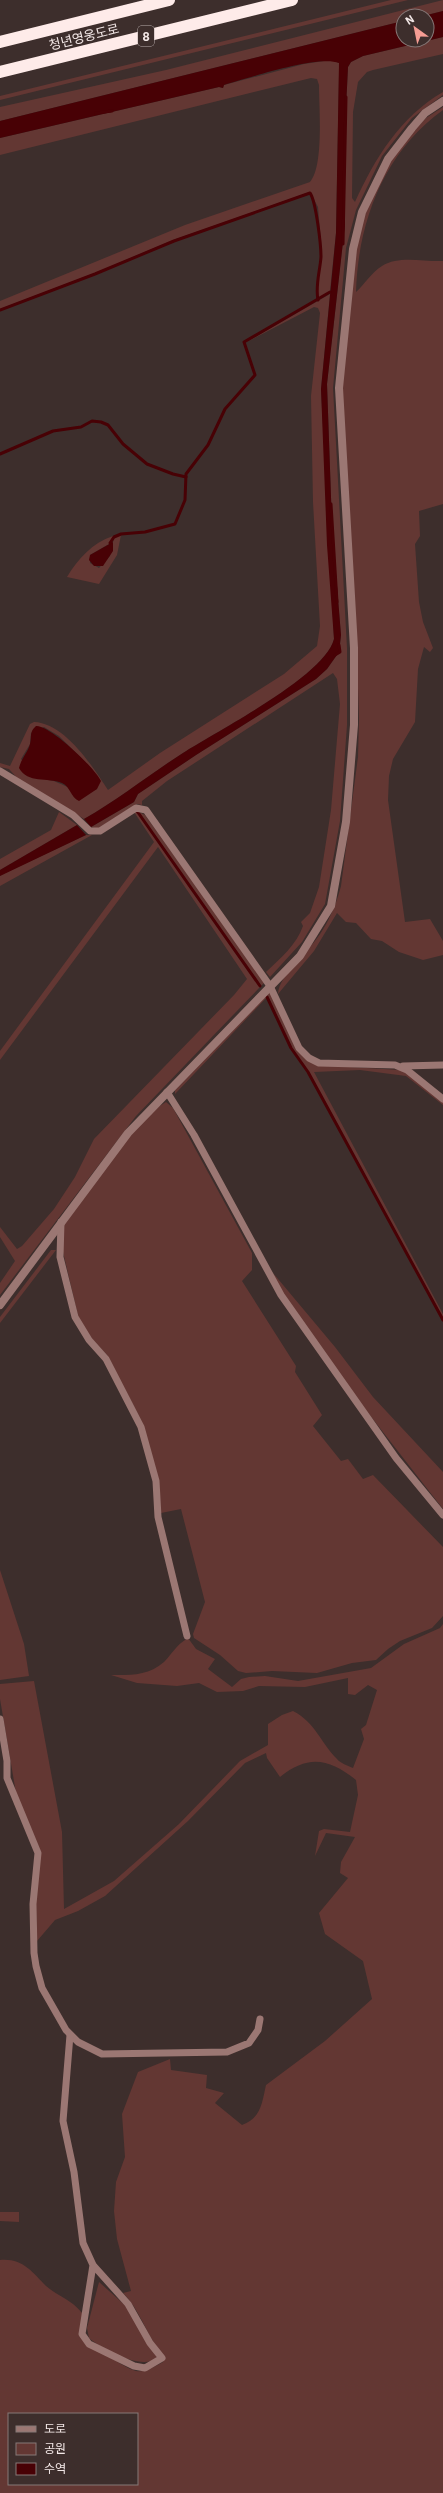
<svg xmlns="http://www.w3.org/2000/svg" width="443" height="2493" font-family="'IBM Plex Sans','Noto Sans KR',sans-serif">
<rect width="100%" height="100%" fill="#3d2e2c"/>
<g fill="#633733" fill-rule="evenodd">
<path d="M391,0h17l-408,100v-4z"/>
<path d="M443,0v11l-20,5h-20v5l-12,3 -391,97v-14l166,-37z"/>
<path d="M443,37v17l-70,16 -6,2 -9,10 -5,30 -1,86 3,4c20,-44 45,-85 88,-110v3l-31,23 -30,38 -26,54 -10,38 -13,140 14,260v77l-7,96 -15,83 -23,38 -32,35 -4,-5c14,-13 31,-28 37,-46l-2,-4 9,-9 9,-26 12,-77 9,-106 -3,-25 -4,-6 -166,108 -25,20v4l-5,-1 -40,25 -6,-2 43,-25 4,-8 58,-39 120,-76 11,-10 12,-17 2,-16 -9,-111 -5,-141 18,-160 -1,-77 4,-80 3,-5 12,-6z"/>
<path d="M331,60l8,3v10l-3,160 -6,58 -11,7 -2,-7 5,-37 -4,-47 -8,-15 -137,48 -78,33 -95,36v-8l185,-76 125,-43c14,-16 9,-75 9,-97l-2,-6 -6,-1 -311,77v-17l219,-51 4,1 1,-3 80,-21z"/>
<path d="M443,107v3c-59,42 -85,112 -87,182 8,-7 15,-19 26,-26 17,-11 42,-4 61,-5v243l-24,7 1,25 -5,8 4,58 4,20 10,26 -3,4 -6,-5 -6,22 -3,53 -22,37 -4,17 -1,24 17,122 25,-3 13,22v14l-20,5 -24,-8 -17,-11 -11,-2 -15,-16 -10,-1 -9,-9 -23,38 -36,43c1,-20 33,-44 44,-63 9,-14 15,-30 19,-45l17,-129 1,-38 -3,-92 -14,-235 14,-144 11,-42 20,-40 23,-31 16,-17z"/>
<path d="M330,294l-9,95 13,250c-9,37 -117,92 -151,114 -33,21 -64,46 -99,66l-66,-40 -9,-10 -9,-2v-4l10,3 20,-42 4,-2c31,1 59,45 74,68l52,-37 124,-79 33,-28 3,-20 -7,-124 -2,-106 9,-83 -2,-5 -4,-1 -69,36zM44,727l15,9 34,34 4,19c-22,11 -37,-13 -60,-10l-16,-20 9,-15 1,-11z"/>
<path d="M121,535l-4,20 -18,29 -32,-7c11,-18 25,-34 46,-41l-4,8 -19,11v8l9,5 11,-12 4,-18z"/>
<path d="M137,811l8,4 118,164 1,4 -3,3z"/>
<path d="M137,811l123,176 -124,129 -136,179v-12l15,-22 -15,-24v-10l17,22 5,-3 32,-37 21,-32 19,-38 140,-144 13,-16 -89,-132 -158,213v-9l154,-209 -20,-30z"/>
<path d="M59,812l18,13 -77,45v-11l51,-29z"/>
<path d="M86,835h6l-92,51v-10l5,-3z"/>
<path d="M270,992l23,49 23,24 85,5 6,2 36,29v4l-37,-29 -46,-6 -46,2 129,242v4l-135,-247 -17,-23 -23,-52 -93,98v-4z"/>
<path d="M166,1102l7,6 79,145v17l-10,11 54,85 -1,6 27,43 -9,11 28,35 7,-2 15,20 10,-4 70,72v69l-11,12 -32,13 -12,8 -12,11 -24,3 -35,10 -45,-2 -26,2 -8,-2 -18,-16 -26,-17 -1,-4 12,-32 -24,-93 -20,4 -19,-91 -35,-67 -14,-15 -14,-20 -16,-68v-26l68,-92 24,-25z"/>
<path d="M51,1250h5l-56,73v-6z"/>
<path d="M273,1273l62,74 38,50 70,75v37l-85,-109 -76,-108z"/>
<path d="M0,1570l24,74 5,32 -29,4z"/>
<path d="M443,1624v869h-443v-233c23,-2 32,12 46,26 13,11 25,13 37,28l-2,22c14,9 40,31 55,35 10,2 19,-5 27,-9l1,-5c-17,-20 -23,-46 -41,-64l8,-2 -14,-52 -3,-28 2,-29 9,-25 -3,-43 16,-42 32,-13 1,11 36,5 -1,13 18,5 -9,10 27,22c19,-7 20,-22 24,-40l59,-44 47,-42 -9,-38 -38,-27 -6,-21 29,-35 -8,-5 1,-11 14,-25 -29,-4 -11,23 4,-25 5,-2 26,3 8,-37 -2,-15c-27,-21 -47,-26 -76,-3l-13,-19 -1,-5 -21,10 -57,58 -83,75 -27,15 -23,9 -18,21 -1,-39 4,-52 -24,-57 -16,-94v-15l34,-3 28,151 2,77 50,-28 65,-57 61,-63 28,-16v-21l14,-9 11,-4c23,12 27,31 44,48 3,4 11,7 16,9l11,-29 -3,-10 5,-4 11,-35 -9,-5 -13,10 -7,-1v-16l-43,9 -46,-1 -16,5 -26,1 -18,-9 -22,3 -40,-3 -26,-8c20,0 37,1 53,-13 9,-9 11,-16 24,-24l8,11 19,10 -7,10 24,18 9,-8 8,-2 16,-1 33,5 73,-13 33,-24 36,-16zM9,2414h128v70h-128z"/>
<path d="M0,2212h19v10l-19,-1z"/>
<path d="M99,2282l28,25 29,48 1,3c-15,13 -55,-9 -68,-20l-2,-10z"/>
</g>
<g fill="#480105">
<path d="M443,11v26l-80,19 -12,6 -3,5 -4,80 1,77 -18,160 5,141 9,110 -2,17 -12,17 -11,10 -120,76 -58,39 -4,8 -43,25 -7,-8c35,-20 66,-45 99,-66 34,-22 142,-77 151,-114l-7,-94 -6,-156 15,-156 3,-170c-22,-8 -90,15 -115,22l-1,3 -4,-1 -219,51v-17l403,-100v19h24v-24h-4z"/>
<path d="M113,542v9l-10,15h-9l-5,-6 1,-5z"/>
<path d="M36,726c14,-1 58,41 65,55l-4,8 -18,12c-9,-4 -8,-14 -17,-18 -15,-6 -34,1 -43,-15 2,-9 9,-16 11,-24 2,-8 -1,-12 6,-18z"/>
<path d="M77,825l9,10 -86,41v-6z"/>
</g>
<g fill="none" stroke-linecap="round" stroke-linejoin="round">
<g stroke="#480105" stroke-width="3">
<path d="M96,113l16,-2"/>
<path d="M343,244l3,-147"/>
<path d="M0,310l95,-36 79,-33 136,-48c6,8 11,52 11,64 -1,14 -6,29 -3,43"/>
<path d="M0,454l53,-23 28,-4 11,-6 9,1 7,3 15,19 24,20 26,10 13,3"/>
<path d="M331,504l6,98"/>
<path d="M110,543l4,-6 7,-3 24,-2 30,-8 10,-24 1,-26 22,-29 17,-36 30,-34 -11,-33 86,-50"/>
<path d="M335,655l5,-3 -1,-7"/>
<path d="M137,811l123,175"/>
<path d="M267,997l24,51 17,24 135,248"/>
</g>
<g stroke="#9b7773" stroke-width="7">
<path d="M0,771l73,44 17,16h10l36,-23 10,2 124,176 29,62 10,10 10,5 76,2 12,5 36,29"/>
<path d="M403,1066l40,-1"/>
<path d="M167,1092l27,43 87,160 115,163 47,57"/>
<path d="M61,1222l-1,35 15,60 14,23 17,19 35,68 15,54 2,36 29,119"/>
<path d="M0,1719l7,42v17l31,75 -5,51 1,49 2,13 6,22 24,42 12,12 24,12 125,-2 22,-9 9,-13 2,-11"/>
<path d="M70,2035l-7,86 11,51 9,71 10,22 35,39 22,39 12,15 -17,10 -11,-2 -45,-22 -7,-10 11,-69"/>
</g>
<path stroke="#9b7773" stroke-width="8" d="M0,1305l128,-172 172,-177 31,-50 15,-84 8,-97v-77l-15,-260 14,-139 9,-37 26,-53 24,-31 13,-15 18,-12"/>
<g stroke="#feebe9" stroke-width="12">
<path d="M0,42l169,-42"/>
<path d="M0,72l292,-72"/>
</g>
</g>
<g text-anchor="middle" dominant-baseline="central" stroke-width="3" stroke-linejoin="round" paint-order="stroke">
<rect fill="#3d2e2c" stroke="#bcb0af" stroke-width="1" x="138" y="26" width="16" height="20" rx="3"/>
<g font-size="12" font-weight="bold" fill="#f3e8e7">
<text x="146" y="36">8</text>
</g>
<g font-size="13" fill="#f3e8e7" stroke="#3d2e2c">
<text transform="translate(84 37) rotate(-14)">청년영웅도로</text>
</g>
</g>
<rect x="8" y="2413" width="130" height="72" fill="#3d2e2c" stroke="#867877"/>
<rect x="16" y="2426" width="20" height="6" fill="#9b7773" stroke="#867877"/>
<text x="44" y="2433" font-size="12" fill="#f3e8e7">도로</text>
<rect x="16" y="2443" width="20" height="12" fill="#633733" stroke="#867877"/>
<text x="44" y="2453" font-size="12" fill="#f3e8e7">공원</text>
<rect x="16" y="2463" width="20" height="12" fill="#480105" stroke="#867877"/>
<text x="44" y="2473" font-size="12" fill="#f3e8e7">수역</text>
<g transform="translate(415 28) rotate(327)"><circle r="19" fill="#3d2e2c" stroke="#867877"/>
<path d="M0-3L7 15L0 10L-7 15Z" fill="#f59c93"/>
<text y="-6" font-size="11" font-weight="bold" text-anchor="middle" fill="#f3e8e7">N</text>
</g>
</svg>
